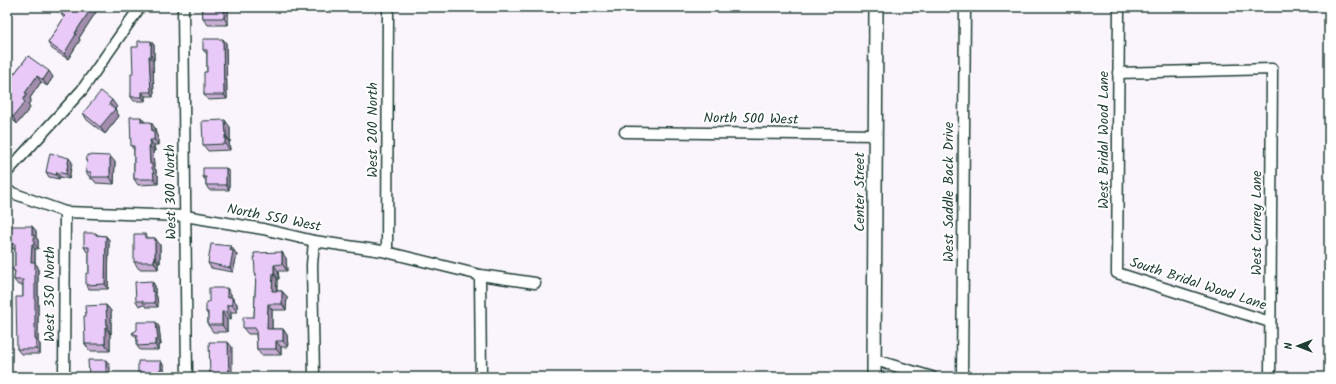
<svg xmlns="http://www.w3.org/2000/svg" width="1336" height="384" font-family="Kalam,sans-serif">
<rect width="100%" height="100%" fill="#faf4fd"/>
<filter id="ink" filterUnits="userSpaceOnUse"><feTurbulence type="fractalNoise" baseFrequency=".025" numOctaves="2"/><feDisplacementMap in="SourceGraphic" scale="8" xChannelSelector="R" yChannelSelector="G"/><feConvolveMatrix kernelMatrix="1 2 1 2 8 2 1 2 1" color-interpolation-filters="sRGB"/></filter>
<g filter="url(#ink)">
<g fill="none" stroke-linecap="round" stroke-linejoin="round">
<g stroke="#1f3d34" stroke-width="13">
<g id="minor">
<path d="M183,7l4,370"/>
<path d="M1119,7l-2,266 153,49"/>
<path d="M1118,73l154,-4 -2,308"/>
<path d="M625,132l251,3"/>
<path d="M7,172l75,-82 58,-83"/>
<path d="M7,191l58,21 120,4 78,13 51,12 68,10 98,24 55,8"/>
<path d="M314,241l-2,24 2,112"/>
<path d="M387,252l1,-245"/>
<path d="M480,275l1,102"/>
<path d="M875,360l57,17"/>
<path d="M64,377l1,-165"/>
<path d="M962,377l3,-370"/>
</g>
</g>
<g stroke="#1f3d34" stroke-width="16">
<path id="tertiary" d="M874,377l2,-370"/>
</g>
<use href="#minor" stroke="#fff" stroke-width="10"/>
<use href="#tertiary" stroke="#fff" stroke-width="13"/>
</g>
<g fill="#c8add4" stroke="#1f3d34">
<path d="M92,7l4,5 -17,26 1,2 -12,19 -16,-10 -4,-6 16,-25 -3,-4z"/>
<path d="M202,7h26v18h-20l-5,-7z"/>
<path d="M226,43l1,56 -19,1 -4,-5 3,-23v-18l-4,-4z"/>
<path d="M154,45v15l-1,1 1,35h-9v5h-11l-3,-4 2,-23 5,-27z"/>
<path d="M28,56l25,21 -6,9 -6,-4 -11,16 1,2 -3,5 2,3 -13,16 -5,-5 -5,6v-42z"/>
<path d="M117,107l-2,2 4,7 -14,18 -18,-14 -4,-7z"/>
<path d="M145,122l10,6 1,6 2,3v8h-4l1,6h-2l1,16 2,3v3l2,2v9l-20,1 -4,-6v-29l-3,-4z"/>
<path d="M230,127v15h-1l1,8 -22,1 -5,-6z"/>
<path d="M72,162l-3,17 -9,-2 -1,2 -10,-2 -3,-5z"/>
<path d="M115,162l-1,22 -18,-1 -3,-4h-2l-5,-7z"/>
<path d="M229,172v18h-20l-3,-5v-4l-3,-4z"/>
<path d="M32,226l4,5v6l2,3v9h-3v14l3,4v75l2,2v10h-19l-4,-5 6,-52v-12h-5l-4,-5 1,-8 -3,-3 3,-3v-17h-2l-4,-5z"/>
<path d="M96,233l1,2 9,1 3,4 -1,49h-19l-3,-4 3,-12v-21h-2l-3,-5z"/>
<path d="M145,234l3,4h7l5,7v18h-2v6h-19l-5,-7z"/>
<path d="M231,246l6,9 -4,17 -22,-4 -3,-5z"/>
<path d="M286,258l1,13h-9l1,8h-2v12h5l5,6 -1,13h-14v19h11l4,6 1,12h-7v8h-20l-4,-6 -1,-15h-8l-5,-6 11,-11 2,-42 -1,-1z"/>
<path d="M152,281l3,5v7l2,4 1,10h-12l-1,-2 -6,1 -3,-5z"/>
<path d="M231,294v3l6,7v8h-6v7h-4v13h-14l-5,-7v-10l-2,-3 3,-10z"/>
<path d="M106,305l5,6v23h-1v17h-20l-5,-7 1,-28z"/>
<path d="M156,322l3,5 2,18h-3v5h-18l-3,-4v-8l-2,-1 -3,-4z"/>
<path d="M164,366v9h-2v2h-24z"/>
</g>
<g fill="#a28dad" stroke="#1f3d34">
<path d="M92,7l4,5 -17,26 1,2 -12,19 -4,-5 11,-21z"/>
<path d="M224,7h4v18l-4,-7z"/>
<path d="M223,39l3,4 1,56 -3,-4z"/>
<path d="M151,41l3,4v15l-3,-4z"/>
<path d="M149,56l4,5 1,35 -3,-4z"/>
<path d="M49,71l4,6 -6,9 -4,-6z"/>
<path d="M37,76l4,6 -11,16 1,2 -3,5 2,3 -13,16 -4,-7 10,-17 2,-7z"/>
<path d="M142,92l3,4v5l-3,-4z"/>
<path d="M112,100l5,7 -2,2 4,7 -14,18 -5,-7 9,-23z"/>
<path d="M8,113l4,6 -5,6v-11z"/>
<path d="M141,117l4,5h-4z"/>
<path d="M225,120l5,7v15l-4,-7z"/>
<path d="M151,122l4,6 1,6 2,3v8l-4,-5 -2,-9z"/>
<path d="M225,135l4,7 1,8 -5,-6z"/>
<path d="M150,140l4,5 1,6 -4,-6z"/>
<path d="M149,145l4,6 1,16 2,3v3l2,2v9l-4,-5 -4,-15z"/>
<path d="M110,156l5,6 -1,22 -4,-7z"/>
<path d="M69,158l3,4 -3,17 -3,-5z"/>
<path d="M226,168l3,4v18l-3,-5z"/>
<path d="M57,172l3,5 -1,2 -3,-4z"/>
<path d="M32,226l4,5v6l2,3v9l-4,-5 -2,-9z"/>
<path d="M106,236l3,4 -1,49 -3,-5z"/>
<path d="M155,238l5,7v18l-5,-6z"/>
<path d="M32,244l3,5v14l3,4v75l2,2v10l-4,-5 -1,-10 -4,-77z"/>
<path d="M231,246l6,9 -4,17 -3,-4v-18z"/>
<path d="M282,252l4,6 1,13 -5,-7z"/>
<path d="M154,257l4,6v6l-4,-7z"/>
<path d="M274,265l4,6 1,8 -5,-6z"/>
<path d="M273,273l4,6 -1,18 -4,-6z"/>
<path d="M152,281l3,5v7l2,4 1,10 -3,-4 -3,-11z"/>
<path d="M227,288l4,6v10l-4,-7z"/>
<path d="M282,291l5,6 -1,13 -4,-6z"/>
<path d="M232,297l5,7v8l-5,-7z"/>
<path d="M268,304l4,6v25l-5,-6z"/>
<path d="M106,305l5,6v23l-4,-7z"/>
<path d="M227,305l4,7v7l-4,-7z"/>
<path d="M222,312l5,7v13l-5,-7z"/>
<path d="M156,322l3,5 2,18 -3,-5z"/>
<path d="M105,327l5,7v17l-5,-7z"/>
<path d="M283,329l4,6 1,12 -5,-6z"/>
<path d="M155,340l3,5v5l-3,-5z"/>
<path d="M276,341l5,6v8l-5,-6z"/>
<path d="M228,342l4,5v30h-3z"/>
<path d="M106,360l4,6v11h-4z"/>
<path d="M161,361l3,5v9l-3,-5z"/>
<path d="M159,370l3,5v2h-3z"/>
</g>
<g fill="#e8c9f7" stroke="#1f3d34">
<path d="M66,7h26l-17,26 1,1 -12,20 -16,-11 17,-27 -4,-2z"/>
<path d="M202,7h22v11h-21z"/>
<path d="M203,39h20l1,56h-20v-23h3v-22h-4z"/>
<path d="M138,41h13v15h-2l2,36h-9v5h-11v-23h2l-1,-27h6z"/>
<path d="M28,56l21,15 -6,9 -6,-4 -12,17 2,1 -4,6 2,2 -12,15 -5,-4 -1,1v-22l1,-1 -1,-1v-7z"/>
<path d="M101,91l11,9 -3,4 6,5 -15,18 -17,-14z"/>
<path d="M130,117h11v5h10l1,9h2v9h-4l1,5h-2l1,19h2v5h1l1,10h-20v-33h-3z"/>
<path d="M225,120l1,15h-1v9l-22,1 -1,-24z"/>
<path d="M50,153l19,5 -3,16 -9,-2 -1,3 -10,-3z"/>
<path d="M87,155l23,1v21h-19v-5h-5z"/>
<path d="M203,168h23v17h-20v-8h-3z"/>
<path d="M9,226h23v9h2v9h-2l-1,18h4v77h1v10h-19l-1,-52h7v-17h-9l1,-9 -3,-2 3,-3v-22h-6z"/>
<path d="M84,233h12v2l10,1 -1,48 -19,1v-12h3v-26h-5z"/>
<path d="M134,234h11v4h10v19h-1v5h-20z"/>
<path d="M211,244l20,2 -1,4 3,1 -3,17 -22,-5z"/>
<path d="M282,252v12l-8,1v8h-1l-1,18h10v13h-14l-1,25h16v12h-7v8h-19l-1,-21h-13v-11h11l2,-44 -1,1 -1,-21z"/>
<path d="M152,281v11h2l1,11h-12v-2h-7l-1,-19z"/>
<path d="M209,288h18v9h5v8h-5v7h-5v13h-14v-13h-2v-10h3z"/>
<path d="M106,305l1,22h-2v17h-20l-1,-28h2l-1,-10z"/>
<path d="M137,322h19l2,18h-3v5l-18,1v-11l-5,-2 5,-3z"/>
<path d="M209,342h19l1,35h-19z"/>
<path d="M88,360h18v17h-17z"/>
<path d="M138,361h23v9h-2v7h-21z"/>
</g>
</g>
<g text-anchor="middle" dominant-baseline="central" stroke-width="4" stroke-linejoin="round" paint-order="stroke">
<g font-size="14" fill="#1f3d34" stroke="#fff">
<text transform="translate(751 119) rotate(1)">North 500 West</text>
<text transform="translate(373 130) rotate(-90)">West 200 North</text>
<text transform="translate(1104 140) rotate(-90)">West Bridal Wood Lane</text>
<text transform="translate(171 192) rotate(-91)">West 300 North</text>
<text transform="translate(860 192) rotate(-90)">Center Street</text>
<text transform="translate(949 192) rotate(-90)">West Saddle Back Drive</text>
<text transform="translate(274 218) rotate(11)">North 550 West</text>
<text transform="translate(1257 223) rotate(-90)">West Currey Lane</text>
<text transform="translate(1198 284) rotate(18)">South Bridal Wood Lane</text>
<text transform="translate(50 294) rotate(-90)">West 350 North</text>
</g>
</g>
<rect width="1336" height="384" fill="none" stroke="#fff" stroke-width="24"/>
<rect x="12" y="12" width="1312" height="360" fill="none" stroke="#1f3d34" stroke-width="1.5" filter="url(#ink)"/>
<g transform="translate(1298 346) rotate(270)" stroke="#ffffff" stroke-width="3" paint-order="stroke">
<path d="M0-3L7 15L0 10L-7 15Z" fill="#1f3d34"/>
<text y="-6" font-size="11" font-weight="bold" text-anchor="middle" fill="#1f3d34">N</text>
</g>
</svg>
